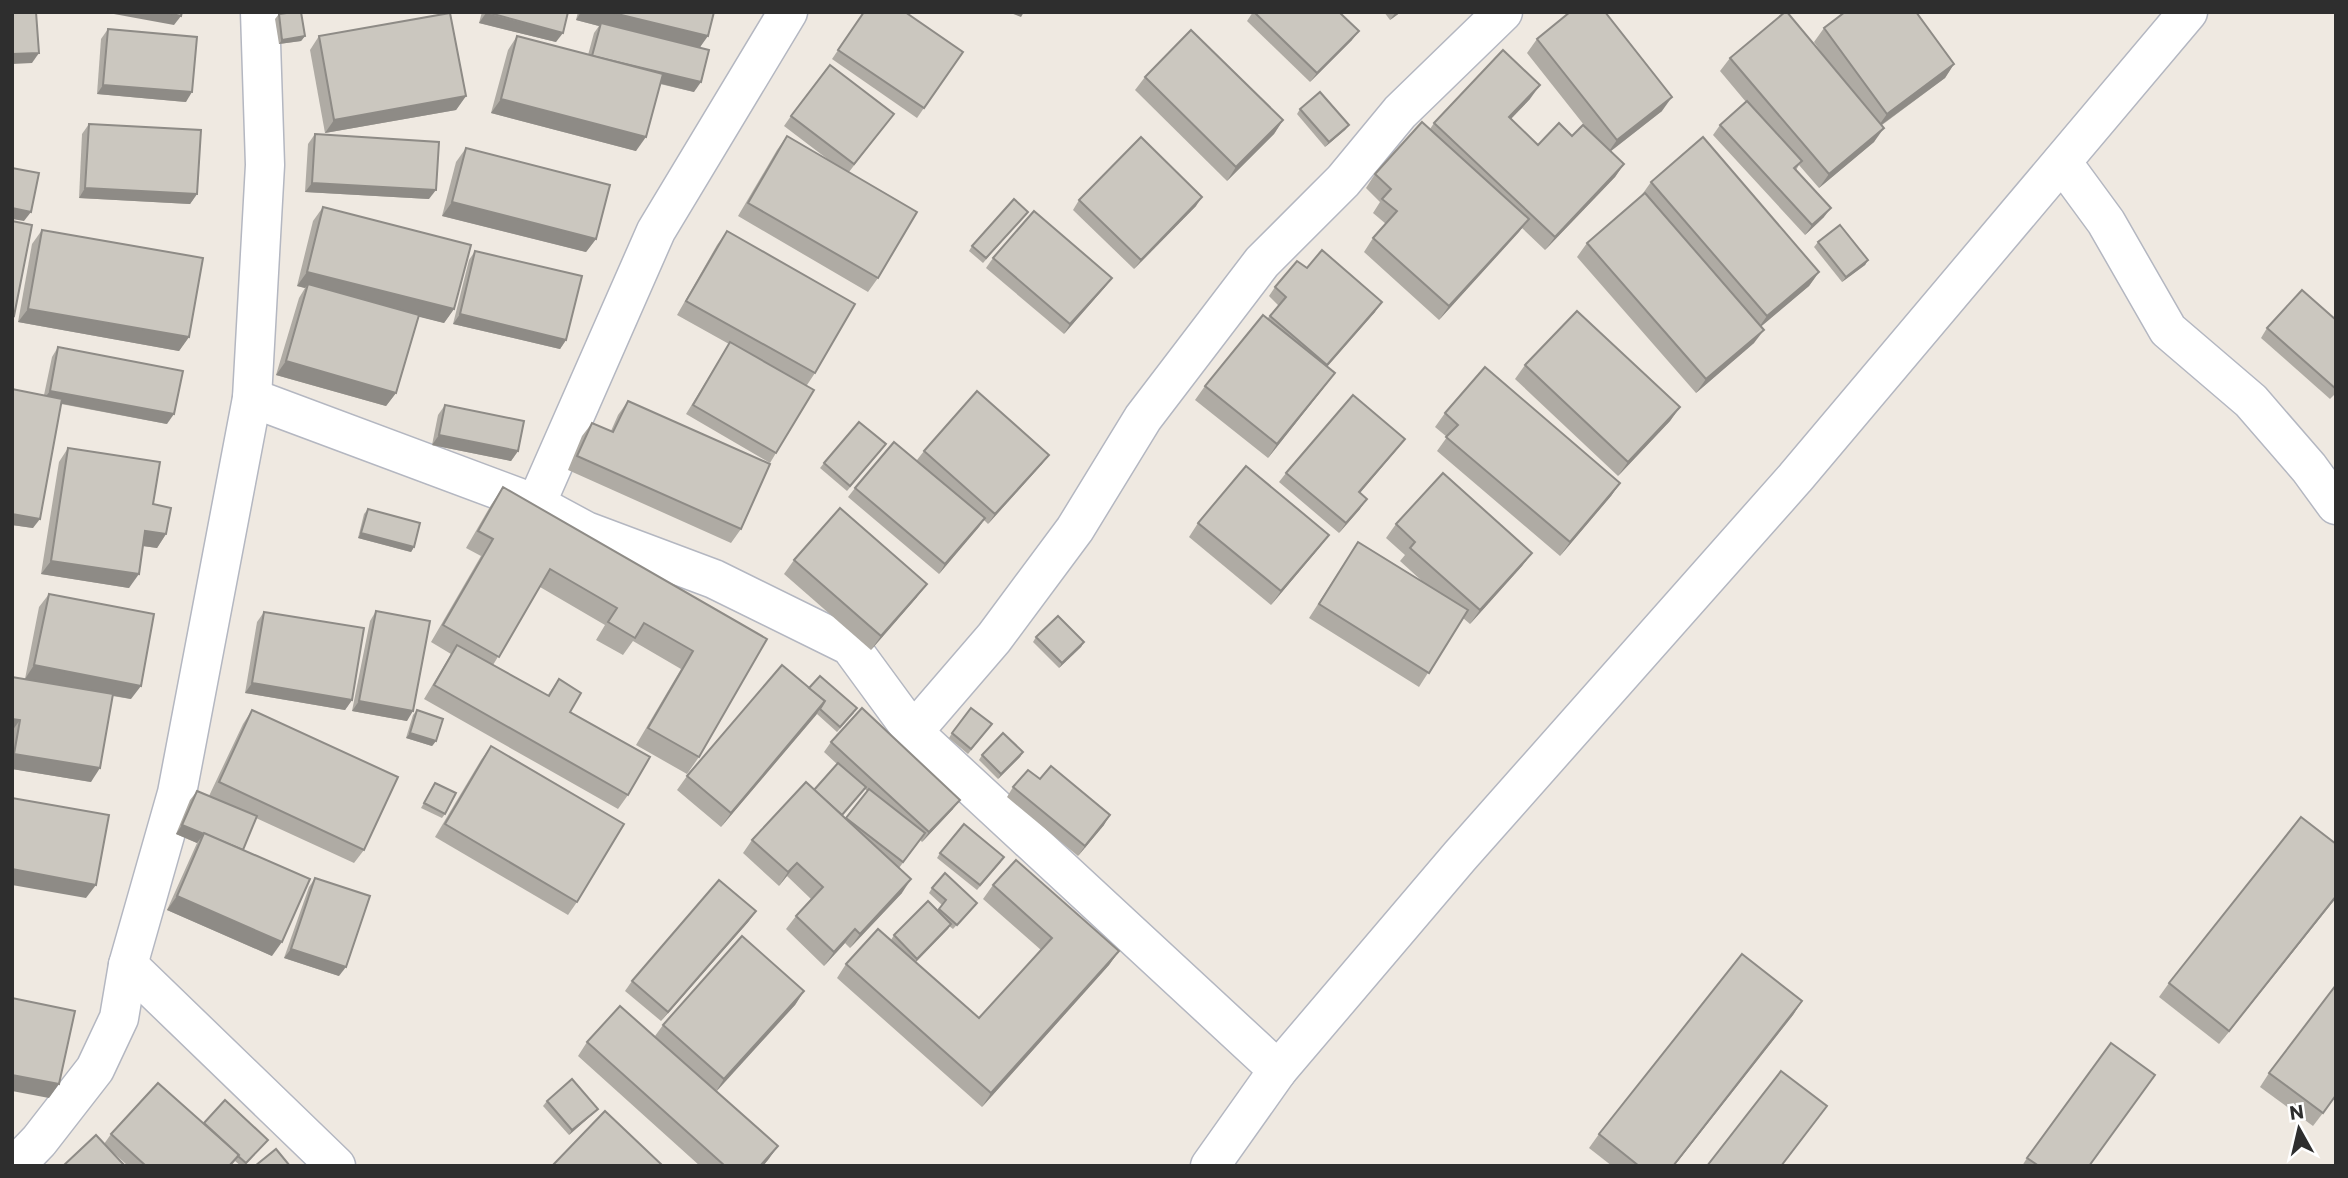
<svg xmlns="http://www.w3.org/2000/svg" width="2348" height="1178" font-family="Commissioner,sans-serif">
<rect width="100%" height="100%" fill="#efe9e1"/>
<g fill="none" stroke-linecap="round" stroke-linejoin="round">
<g stroke="#b4b7c1" stroke-width="41">
<g id="minor">
<path d="M2062,162l44,60 62,108 83,71 58,67 27,37"/>
<path d="M252,398l284,106 50,27 128,48 136,67 63,86 365,338"/>
<path d="M536,504l120,-273 132,-219"/>
<path d="M913,732l81,-94 81,-109 68,-111 119,-156 81,-81 57,-69 103,-100"/>
<path d="M128,965l208,201"/>
<path d="M15,1166l24,-25 56,-72 24,-51 9,-53 49,-172 75,-395 13,-233 -5,-153"/>
</g>
</g>
<g stroke="#b4b7c1" stroke-width="41">
<path id="secondary" d="M1210,1166l68,-96 182,-214 335,-378 393,-466"/>
</g>
<use href="#minor" stroke="#fff" stroke-width="38"/>
<use href="#secondary" stroke="#fff" stroke-width="38"/>
</g>
<g fill="#afaba4" fill-rule="evenodd">
<path d="M482,12h86l-12,30 -77,-19z"/>
<path d="M578,12h136l-14,36 -6,44 -34,-8 -24,67 -145,-38 17,-63 9,-14 71,19 6,-22 5,-7 -23,-6z"/>
<path d="M864,12l99,40 -46,66 -85,-59z"/>
<path d="M1253,12h86l13,28 -42,42 -63,-61z"/>
<path d="M1384,12h17l-11,8z"/>
<path d="M279,14l26,22 -4,5 -22,3 -4,-25z"/>
<path d="M1824,28l130,36 -9,14 -63,47 -8,17 -55,46 -20,-23 -3,5 28,47 -19,18 -92,-100 7,-10 26,-23 -26,-31 10,-13 99,5 -15,-21z"/>
<path d="M108,29l78,73 -89,-8 4,-55z"/>
<path d="M319,36l147,60 -10,14 -131,23 -15,-83z"/>
<path d="M1537,39l125,72 -51,40 13,13 -9,13 -70,73 -23,-22 -83,92 -75,-68 9,-14 13,-14 -13,-11 7,-11 -14,-14 9,-14 55,-45 4,-6 96,-24 -19,20 27,26 34,-9 16,-6 -61,-77z"/>
<path d="M1145,77l138,43 -9,14 -47,47 -92,-91z"/>
<path d="M1300,109l49,16 -4,5 -20,17 -28,-33z"/>
<path d="M791,116l96,7 -38,49 29,106 -10,14 -130,-76 39,-66 10,-14 47,28 -50,-38z"/>
<path d="M89,124l108,70 -7,10 -111,-6 3,-64z"/>
<path d="M315,134l114,65 -124,-7 3,-48z"/>
<path d="M466,148l130,91 -10,13 -144,-36 14,-54z"/>
<path d="M1651,182l168,90 -10,14 -48,40 -7,17 -58,50 -119,-136 10,-14 54,-47z"/>
<path d="M1079,200l117,6 -62,63 -61,-59z"/>
<path d="M323,207l131,102 -10,14 -26,-7 -22,77 -10,13 -110,-31 23,-77 6,-10 -8,-2 16,-65z"/>
<path d="M1028,212l-45,51 -14,-12 3,-5z"/>
<path d="M42,230l147,107 -10,14 -161,-29 14,-78z"/>
<path d="M727,231l88,142 -8,12 -31,68 -6,10 -84,-49 43,-70 -52,-29 40,-70z"/>
<path d="M1818,242l50,18 -3,5 -23,17 -28,-35z"/>
<path d="M475,251l91,89 -6,9 -107,-25 16,-64z"/>
<path d="M993,258l112,29 -41,47 -78,-66z"/>
<path d="M1307,268l68,44 -48,55 8,6 -10,13 -57,72 -73,-58 10,-14 74,-80 -10,-10 6,-9z"/>
<path d="M2336,320v73l-6,6 -69,-61 6,-10z"/>
<path d="M58,347l109,77 -106,-20 -28,124 -21,-3v-136l32,6 8,-38z"/>
<path d="M1525,365l155,42 -10,14 -52,55 -103,-97z"/>
<path d="M628,401l113,128 -10,14 -163,-73 14,-34 10,-13 19,8 7,-16z"/>
<path d="M445,405l73,46 -7,10 -79,-16 6,-30z"/>
<path d="M1445,413l175,70 -9,13 -51,60 -123,-105 10,-14 -12,-10z"/>
<path d="M1405,439l-7,9 -38,45v16l-21,24 -60,-51 7,-9z"/>
<path d="M68,448l85,56 13,30 -9,14 -14,-2 -14,42 -88,-14 18,-112z"/>
<path d="M882,449l-35,42 -27,-23 4,-5z"/>
<path d="M924,451l118,13 -54,60 -4,-4 -45,54 -91,-77 7,-9 62,-28z"/>
<path d="M503,487l264,152 -68,118 -12,17 -51,-29 45,-76 -48,-28 -10,14 -27,-15 9,-15 -65,-38 -47,78 54,31 12,-17 11,33 58,83 -10,14 -194,-110 27,-45 -20,-12 50,-86 -15,-8 25,-43z"/>
<path d="M368,509l46,38 -3,5 -53,-14 6,-24z"/>
<path d="M1198,523l131,12 -10,13 -48,57 -82,-68z"/>
<path d="M1396,524l136,29 -10,13 -52,58 -7,-6 -44,69 -110,-69 49,-76 64,39 -22,-20 5,-6 -19,-17z"/>
<path d="M794,560l123,37 -46,53 -87,-76z"/>
<path d="M49,594l82,105 -19,-3 -21,86 -79,-13v-92l13,2 14,-72z"/>
<path d="M376,611l31,110 -55,-10 18,-90z"/>
<path d="M264,612l88,88 -7,10 -100,-17 12,-71z"/>
<path d="M1036,637l48,5 -3,5 -22,21 -26,-26z"/>
<path d="M809,688l45,25 -17,19 -20,-18 -96,113 -44,-37 10,-14z"/>
<path d="M252,710l112,140 -10,13 -98,-45 -13,32 29,106 -105,-46 30,-67 -21,-9 14,-34 7,-9 12,5 34,-72z"/>
<path d="M417,710l19,31 -4,5 -26,-8 7,-23z"/>
<path d="M992,724l-24,30 -19,-16 3,-5z"/>
<path d="M831,742l122,67 -31,33 -2,-2 -21,28 3,25 -52,55 -5,-5 -21,23 -38,-37 10,-13 15,-17 -24,-23 -8,10 -36,-33 9,-13 62,-50 23,-26 -13,-12zM865,789l2,2 -22,27 -3,-3z"/>
<path d="M491,746l86,156 -9,13 -133,-78 46,-77z"/>
<path d="M1023,752l-3,5 -22,22 -19,-19 3,-5z"/>
<path d="M1040,779l64,46 -26,31 -71,-59 6,-10z"/>
<path d="M435,783l10,31 -3,4 -21,-10z"/>
<path d="M940,853l61,9 -24,28 -40,-32z"/>
<path d="M315,878l24,98 -55,-18 25,-71z"/>
<path d="M993,885l126,66 -10,14 -127,142 -145,-129 9,-14 45,-24 3,-5 43,-24 5,-6 -13,-12 3,-5 45,15 -24,26 -4,-3 -34,36 64,56 62,-68 -58,-51z"/>
<path d="M2336,898l-117,146 -60,-47 10,-14z"/>
<path d="M749,921l-88,100 -36,-30 7,-10z"/>
<path d="M804,991l-9,14 -79,86 62,55 -15,20h-63l-122,-110 9,-14 68,-6 8,-11z"/>
<path d="M1802,1001l-9,14 -119,151h-62l-23,-18 10,-14z"/>
<path d="M2269,1073l67,23 -23,30 -53,-39z"/>
<path d="M547,1101l51,8 -4,4 -25,22 -26,-29z"/>
<path d="M204,1123l60,21 -20,22h-3l-6,-5 -4,5h-103l-24,-22 7,-10z"/>
<path d="M2027,1158l63,8h-68z"/>
</g>
<g fill="#8e8b86">
<path d="M103,12h60l18,4 -7,9z"/>
<path d="M581,12h28l99,24 -10,14 -97,-27 -2,3 -23,-6z"/>
<path d="M1008,12h16l-3,5z"/>
<path d="M1396,12h5l-11,8z"/>
<path d="M486,13l77,20 -7,9 -77,-19z"/>
<path d="M1359,31l-7,9 -42,42 7,-9z"/>
<path d="M305,36l-4,5 -22,3 3,-4z"/>
<path d="M39,53l-7,10 -20,1v-10z"/>
<path d="M592,56l109,26 -7,10 -108,-27z"/>
<path d="M1954,64l-9,14 -68,50 10,-14z"/>
<path d="M103,85l89,7 -6,10 -89,-8z"/>
<path d="M1540,85l-10,14 -31,32 10,-14z"/>
<path d="M466,96l-10,14 -131,23 9,-13z"/>
<path d="M1672,97l-10,14 -55,43 10,-14z"/>
<path d="M501,99l145,38 -10,14 -145,-38z"/>
<path d="M1283,120l-9,14 -47,47 9,-14z"/>
<path d="M1349,125l-4,5 -20,17 4,-5z"/>
<path d="M1884,128l-10,14 -55,46 10,-14z"/>
<path d="M1624,164l-9,13 -70,73 10,-13z"/>
<path d="M312,183l124,7 -7,9 -124,-7z"/>
<path d="M85,188l112,6 -7,10 -111,-6z"/>
<path d="M1202,197l-6,9 -62,63 7,-9z"/>
<path d="M452,202l144,37 -10,13 -144,-36z"/>
<path d="M12,208l19,4 -7,9 -12,-2z"/>
<path d="M1831,208l-7,9 -19,18 7,-10z"/>
<path d="M1529,219l-10,13 -80,88 10,-14z"/>
<path d="M1868,260l-3,5 -23,17 4,-5z"/>
<path d="M307,272l147,37 -10,14 -137,-34 1,-5 -3,4 -8,-2z"/>
<path d="M1819,272l-10,14 -52,44 10,-14z"/>
<path d="M1112,278l-7,9 -41,47 6,-10z"/>
<path d="M1382,302l-7,10 -55,62 7,-9z"/>
<path d="M28,309l161,28 -10,14 -161,-29z"/>
<path d="M460,314l106,26 -6,9 -107,-25z"/>
<path d="M1764,330l-10,13 -58,50 10,-14z"/>
<path d="M286,361l110,32 -10,13 -110,-31z"/>
<path d="M1335,373l-10,13 -57,72 9,-14z"/>
<path d="M50,391l124,23 -7,10 -124,-24z"/>
<path d="M1680,407l-10,14 -52,55 10,-14z"/>
<path d="M439,435l79,16 -7,10 -79,-16z"/>
<path d="M1405,439l-7,9 -46,54 7,-10z"/>
<path d="M1049,455l-7,9 -54,60 7,-10z"/>
<path d="M1620,483l-9,13 -51,60 10,-14z"/>
<path d="M1367,499l-7,10 -21,24 7,-10z"/>
<path d="M12,514l28,5 -7,9 -21,-3z"/>
<path d="M985,518l-6,9 -40,47 6,-10z"/>
<path d="M145,531l21,3 -9,14 -21,-3z"/>
<path d="M361,533l53,14 -3,5 -53,-14z"/>
<path d="M1329,535l-10,13 -48,57 10,-14z"/>
<path d="M1532,553l-10,13 -52,58 10,-14z"/>
<path d="M51,561l88,13 -10,14 -88,-14z"/>
<path d="M927,584l-10,13 -46,53 10,-14z"/>
<path d="M1084,642l-3,5 -22,21 3,-5z"/>
<path d="M34,665l107,21 -10,13 -106,-20z"/>
<path d="M252,683l100,17 -7,10 -100,-17z"/>
<path d="M359,701l54,10 -6,10 -55,-10z"/>
<path d="M825,701l-9,14 -95,112 10,-14z"/>
<path d="M12,719l8,1 -8,11z"/>
<path d="M410,733l26,8 -4,5 -26,-8z"/>
<path d="M1023,752l-3,5 -22,22 3,-5z"/>
<path d="M14,754l86,14 -9,14 -79,-13v-12z"/>
<path d="M960,800l-7,9 -31,33 7,-10z"/>
<path d="M1110,815l-6,10 -26,31 7,-10z"/>
<path d="M182,825l22,9 -7,9 -21,-9z"/>
<path d="M797,863l-10,13 -8,10 9,-14z"/>
<path d="M12,869l84,16 -10,13 -74,-13z"/>
<path d="M911,879l-9,14 -52,55 10,-14z"/>
<path d="M177,896l105,46 -10,14 -105,-46z"/>
<path d="M2336,896v2l-117,146 10,-13z"/>
<path d="M756,911l-7,10 -88,100 7,-9z"/>
<path d="M951,924l-3,5 -34,35 3,-5z"/>
<path d="M855,929l-10,14 -21,23 10,-14z"/>
<path d="M291,949l55,18 -7,9 -55,-18z"/>
<path d="M1119,951l-10,14 -127,142 9,-14z"/>
<path d="M804,991l-9,14 -80,88 9,-14z"/>
<path d="M1802,1001l-9,14 -119,151h-1z"/>
<path d="M12,1075l47,9 -10,14 -37,-7z"/>
<path d="M598,1109l-4,4 -25,22 3,-5z"/>
<path d="M778,1146l-10,14 -5,6h-3z"/>
</g>
<g fill="#cbc7bf" stroke="#8e8b86" stroke-width="2">
<path d="M12,12h24l3,41 -27,1z"/>
<path d="M163,12h19l-1,4z"/>
<path d="M294,12h7l4,24 -23,4 -3,-26z"/>
<path d="M486,12h82l-5,21z"/>
<path d="M609,12h105l-6,24z"/>
<path d="M864,12h41l58,40 -39,56 -86,-58z"/>
<path d="M1254,12h85l20,19 -42,42z"/>
<path d="M1570,12h35l67,85 -55,43 -80,-101z"/>
<path d="M1785,12h2l97,116 -55,46 -99,-116z"/>
<path d="M1845,12h71l38,52 -67,50 -63,-86z"/>
<path d="M450,13l16,83 -132,24 -15,-84z"/>
<path d="M601,23l108,27 -8,32 -109,-26z"/>
<path d="M108,29l89,8 -5,55 -89,-7z"/>
<path d="M1191,30l92,90 -47,47 -91,-90z"/>
<path d="M517,36l146,38 -17,63 -145,-38z"/>
<path d="M1503,50l37,35 -31,32 29,28 21,-22 13,13 11,-11 41,39 -69,73 -121,-114z"/>
<path d="M830,65l64,49 -40,50 -63,-48z"/>
<path d="M1320,92l29,33 -20,17 -29,-33z"/>
<path d="M1747,101l55,60 -8,7 37,40 -19,17 -92,-100z"/>
<path d="M1422,122l107,97 -80,87 -76,-68 24,-27 -15,-12 9,-10 -16,-15z"/>
<path d="M89,124l112,6 -4,64 -112,-6z"/>
<path d="M315,134l124,8 -3,48 -124,-7z"/>
<path d="M787,136l130,76 -39,66 -130,-75z"/>
<path d="M1141,137l61,60 -61,63 -62,-60z"/>
<path d="M1703,137l116,135 -52,44 -116,-134z"/>
<path d="M466,148l144,37 -14,54 -144,-37z"/>
<path d="M12,168l27,5 -8,39 -19,-4z"/>
<path d="M1645,193l119,137 -58,49 -119,-136z"/>
<path d="M1014,199l14,13 -42,46 -14,-12z"/>
<path d="M323,207l148,38 -17,64 -147,-37z"/>
<path d="M1034,211l78,67 -42,46 -77,-66z"/>
<path d="M12,221l20,4 -18,91 -2,-1z"/>
<path d="M1840,225l28,35 -22,17 -28,-35z"/>
<path d="M42,230l161,28 -14,79 -161,-28z"/>
<path d="M727,231l128,73 -40,69 -129,-72z"/>
<path d="M1322,250l60,52 -55,63 -57,-49 16,-19 -11,-10 22,-26 10,7z"/>
<path d="M475,251l107,25 -16,64 -106,-26z"/>
<path d="M308,284l111,31 -23,78 -110,-32z"/>
<path d="M2302,290l34,30v69l-69,-61z"/>
<path d="M1577,311l103,96 -52,55 -103,-97z"/>
<path d="M1263,315l72,58 -58,71 -72,-58z"/>
<path d="M730,342l84,48 -38,63 -83,-48z"/>
<path d="M58,347l125,24 -9,43 -124,-23z"/>
<path d="M1485,367l135,116 -50,59 -124,-105 12,-12 -13,-12z"/>
<path d="M12,389l50,10 -22,120 -28,-5z"/>
<path d="M977,391l72,64 -54,59 -71,-63z"/>
<path d="M1353,395l52,44 -46,53 8,7 -21,24 -60,-50z"/>
<path d="M628,401l142,63 -29,65 -164,-73 15,-33 21,9z"/>
<path d="M445,405l79,16 -6,30 -79,-16z"/>
<path d="M859,422l27,22 -36,42 -26,-23z"/>
<path d="M894,442l91,76 -40,46 -90,-76z"/>
<path d="M68,448l92,14 -7,42 18,4 -5,26 -21,-3 -6,43 -88,-13z"/>
<path d="M1246,466l83,69 -48,56 -83,-68z"/>
<path d="M1443,473l89,80 -52,57 -70,-62 5,-6 -19,-18z"/>
<path d="M503,487l264,152 -68,118 -51,-29 45,-77 -49,-28 -9,15 -27,-16 9,-14 -67,-39 -51,88 -56,-32 50,-86 -15,-8z"/>
<path d="M840,508l87,76 -46,52 -87,-76z"/>
<path d="M368,509l52,14 -6,24 -53,-14z"/>
<path d="M1358,542l110,68 -39,63 -110,-69z"/>
<path d="M49,594l105,20 -13,72 -107,-21z"/>
<path d="M376,611l54,10 -17,90 -54,-10z"/>
<path d="M264,612l100,16 -12,72 -100,-17z"/>
<path d="M1058,616l26,26 -22,21 -26,-26z"/>
<path d="M457,645l92,51 10,-17 22,14 -11,19 80,45 -22,38 -194,-110z"/>
<path d="M782,665l43,36 -94,112 -44,-37z"/>
<path d="M820,676l37,32 -17,19 -20,-18 5,-8 -16,-13z"/>
<path d="M12,677l101,17 -13,74 -86,-14 6,-34 -8,-1z"/>
<path d="M862,708l98,92 -31,32 -98,-90z"/>
<path d="M971,708l21,16 -21,25 -19,-16z"/>
<path d="M252,710l146,67 -34,73 -145,-68z"/>
<path d="M417,710l26,9 -7,22 -26,-8z"/>
<path d="M1003,733l20,19 -22,22 -19,-19z"/>
<path d="M491,746l133,78 -47,78 -132,-78z"/>
<path d="M838,763l28,24 -24,28 -28,-25z"/>
<path d="M1051,766l59,49 -25,31 -72,-59 15,-17 12,9z"/>
<path d="M806,782l105,97 -51,55 -5,-5 -21,23 -38,-36 27,-29 -26,-24 -9,9 -36,-32z"/>
<path d="M435,783l21,10 -11,21 -21,-11z"/>
<path d="M869,789l56,44 -22,29 -57,-44z"/>
<path d="M197,791l60,25 -14,34 -61,-25z"/>
<path d="M12,798l97,17 -13,70 -84,-16z"/>
<path d="M2301,817l35,27v52l-107,135 -60,-48z"/>
<path d="M964,824l40,33 -24,28 -40,-32z"/>
<path d="M204,833l106,46 -28,63 -105,-46z"/>
<path d="M1016,860l103,91 -128,142 -145,-129 32,-35 101,89 73,-80 -59,-53z"/>
<path d="M945,873l32,30 -20,22 -18,-16 7,-9 -14,-12z"/>
<path d="M315,878l55,18 -24,71 -55,-18z"/>
<path d="M719,880l37,31 -88,101 -36,-31z"/>
<path d="M928,901l23,23 -34,35 -23,-24z"/>
<path d="M742,936l62,55 -80,88 -61,-54z"/>
<path d="M1742,954l60,47 -129,165h-34l-40,-32z"/>
<path d="M2336,985v110l-13,18 -54,-40z"/>
<path d="M12,998l63,13 -16,73 -47,-9z"/>
<path d="M620,1006l158,140 -18,20h-35l-138,-124z"/>
<path d="M2111,1043l44,32 -66,91h-50l-12,-8z"/>
<path d="M1781,1071l46,35 -46,60h-74z"/>
<path d="M572,1079l26,30 -26,21 -25,-29z"/>
<path d="M158,1083l81,72 -10,11h-83l-35,-32z"/>
<path d="M225,1100l43,40 -22,23 -8,-7 1,-1 -35,-32z"/>
<path d="M605,1111l58,55h-111z"/>
<path d="M96,1135l29,31h-62z"/>
<path d="M276,1149l14,17h-35z"/>
</g>
<rect width="2348" height="1178" fill="none" stroke="#2e2e2e" stroke-width="28"/>
<g transform="translate(2299 1129) rotate(352)" stroke="#ffffff" stroke-width="5" paint-order="stroke">
<path d="M0-5L12 26L0 18L-12 26Z" fill="#2e2e2e"/>
<text y="-10" font-size="19" font-weight="bold" text-anchor="middle" fill="#2e2e2e">N</text>
</g>
</svg>
